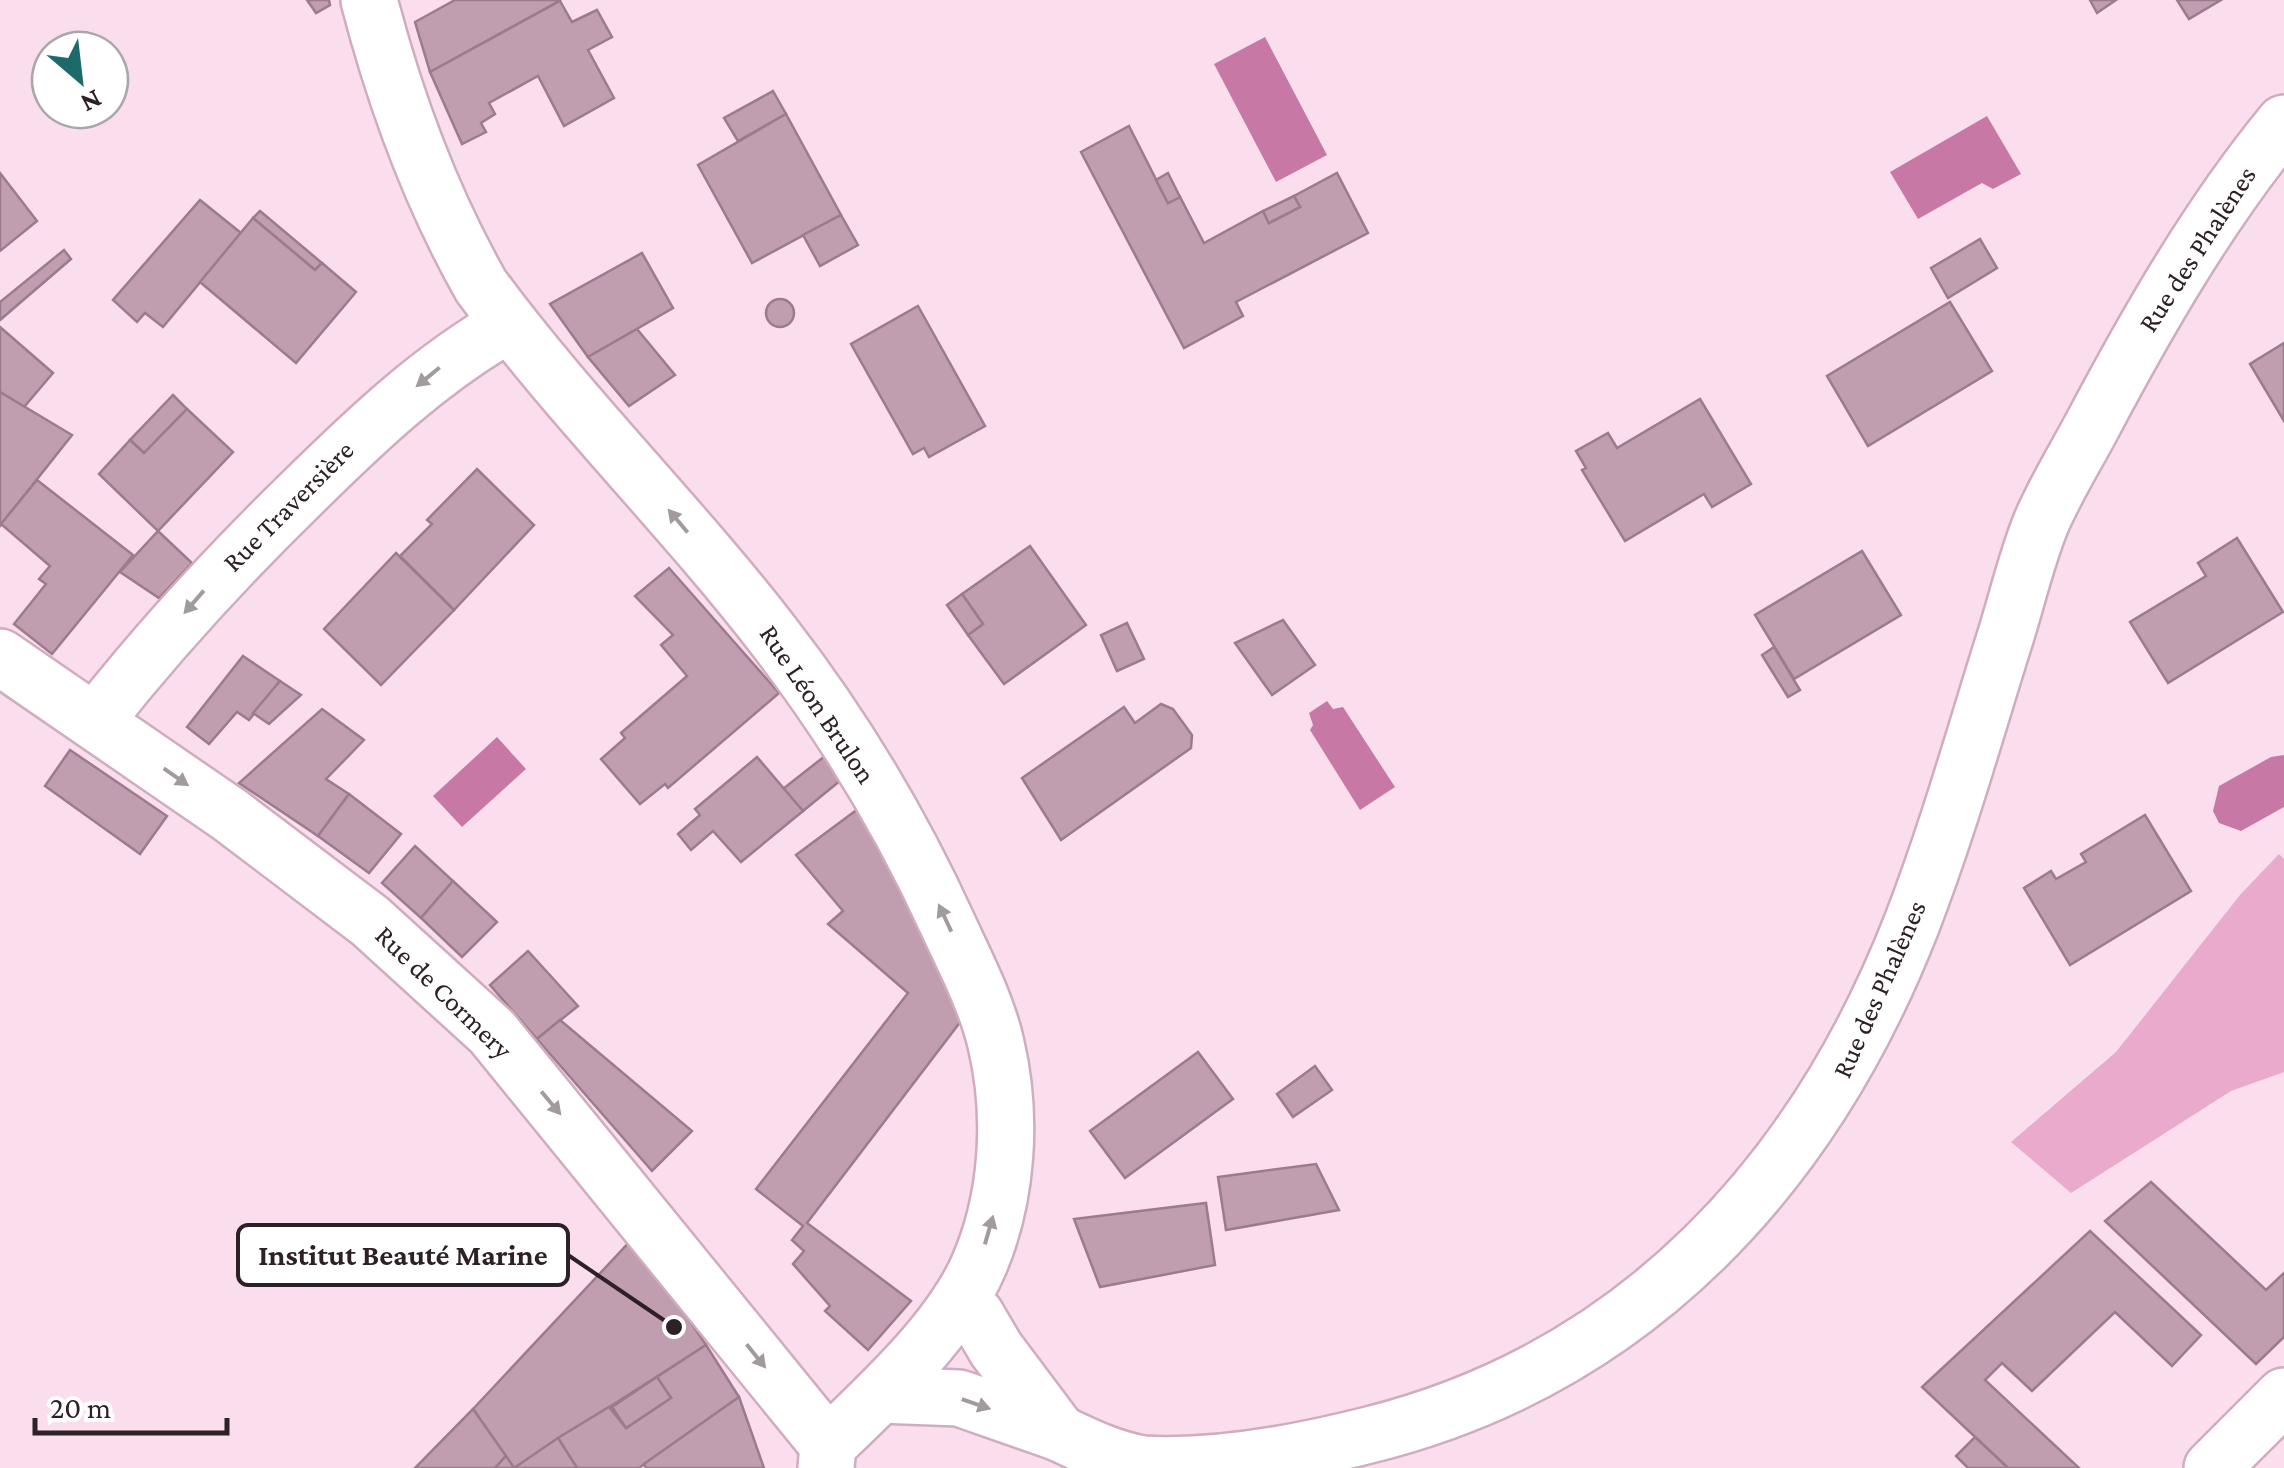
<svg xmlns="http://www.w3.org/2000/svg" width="2284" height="1468" font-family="'Crimson Pro',serif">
<rect width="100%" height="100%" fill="#fbdeed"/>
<path fill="#e9aacc" d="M2279,854l5,5v213l-53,19 -160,102 -60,-51 105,-90 124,-157z"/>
<g fill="#c878a5">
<path d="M1265,37l62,118 -51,27 -62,-118z"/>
<path d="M1987,116l34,58 -28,15 -11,-6 -64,36 -28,-47z"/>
<path d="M1327,701l6,8 10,-2 52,80 -35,23 -50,-80 3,-5 -4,-12z"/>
<path d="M497,737l29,32 -64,58 -29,-31z"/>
<path d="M2284,755v52l-43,24 -22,-8 -6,-12 6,-25 52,-29z"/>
</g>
<g fill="#c09daf" stroke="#9c7b8c" stroke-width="2.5">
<path d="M307,0h22l1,5 -14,8z"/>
<path d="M455,0h106l-131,72 -15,-50z"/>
<path d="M2090,0h26l-19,13z"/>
<path d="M2177,0h44l-32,19z"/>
<path d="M560,1l12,21 25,-12 15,27 -24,13 26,48 -50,28 -26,-50 -49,27 6,11 -14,9 5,9 -24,12 -32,-72z"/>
<path d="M773,91l13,23 -48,27 -14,-23z"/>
<path d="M786,114l55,101 -89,48 -54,-98z"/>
<path d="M1129,126l39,77 12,-6 24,46 59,-32 6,12 31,-16 -6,-11 43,-23 31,60 -132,69 7,14 -59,32 -103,-196z"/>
<path d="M0,173l37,48 -37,30z"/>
<path d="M1168,173l12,24 -12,6 -12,-23z"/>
<path d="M1294,196l6,11 -31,16 -6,-12z"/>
<path d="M200,200l41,33 -78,94 -18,-14 -8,9 -24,-22z"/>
<path d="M260,211l62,52 -7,7 -62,-52z"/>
<path d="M841,215l17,30 -38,21 -17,-31z"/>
<path d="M253,218l62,52 7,-7 34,29 -60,71 -96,-81z"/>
<path d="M1980,239l17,29 -49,30 -17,-30z"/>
<path d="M64,250l7,9 -71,61v-18z"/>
<path d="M642,253l31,55 -85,49 -38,-53z"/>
<circle cx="780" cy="313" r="14"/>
<path d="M1950,302l42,69 -124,75 -41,-70z"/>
<path d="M918,306l67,120 -56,31 -5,-9 -11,6 -62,-110z"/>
<path d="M0,327l53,46 -29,34 -24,-15z"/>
<path d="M637,329l38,46 -46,31 -41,-49z"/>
<path d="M2284,343v78l-34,-57z"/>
<path d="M0,392l72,43 -72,91z"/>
<path d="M173,395l14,14 -43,44 -14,-13z"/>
<path d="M1700,399l51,85 -39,23 -8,-13 -79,47 -43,-71 4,-2 -10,-17 32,-18 9,15z"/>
<path d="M187,409l46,43 -75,79 -59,-57 31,-34 14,13z"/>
<path d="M477,469l57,56 -80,85 -54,-54 32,-32 -5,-4z"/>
<path d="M37,480l96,75 -81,99 -38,-30 32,-40 -7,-5 11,-13 -49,-42z"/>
<path d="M158,531l34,32 -33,35 -39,-26z"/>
<path d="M2237,538l46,74 -115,71 -38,-61 76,-46 -8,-13z"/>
<path d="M1030,546l56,79 -82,59 -36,-49 15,-11 -21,-30z"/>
<path d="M1862,551l39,64 -107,64 -39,-64z"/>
<path d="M396,553l58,57 -73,75 -57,-56z"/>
<path d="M669,568l110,125 -111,95 -3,-4 -25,20 -39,-45 24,-21 -4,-5 66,-57 -26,-31 12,-10 -38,-39z"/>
<path d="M962,594l21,30 -15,11 -21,-30z"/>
<path d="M1283,620l32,45 -43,30 -37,-52z"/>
<path d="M1127,623l17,36 -27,12 -16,-36z"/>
<path d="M1774,647l26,43 -12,7 -26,-42z"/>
<path d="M243,656l37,25 -31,39 -12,-8 -28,32 -22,-17z"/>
<path d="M280,681l21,14 -32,29 -16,-11z"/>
<path d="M1161,704l12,5 19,26 -1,13 -130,92 -39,-62 102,-71 11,16z"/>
<path d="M322,709l42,31 -38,39 23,15 -31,42 -79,-53z"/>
<path d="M70,750l97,66 -27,38 -95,-68z"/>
<path d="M830,752l11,28 -38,31 -20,-22z"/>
<path d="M757,757l46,54 -62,51 -28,-31 -22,19 -13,-16 22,-19 -5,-6z"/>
<path d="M349,794l52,40 -32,39 -51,-37z"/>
<path d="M866,803l98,214 -157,206 104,78 -43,49 -43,-39 5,-5 -37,-42 11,-13 -12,-11 11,-14 -47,-37 152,-196 -80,-69 15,-13 -47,-56z"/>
<path d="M2145,815l46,76 -121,74 -46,-77 27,-17 5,8 30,-17 -5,-8z"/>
<path d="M415,846l38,35 -32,37 -39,-35z"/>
<path d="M453,881l44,41 -35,35 -41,-39z"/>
<path d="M528,951l50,55 -41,33 -47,-54z"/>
<path d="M560,1020l132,111 -40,40 -115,-132z"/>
<path d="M1198,1052l35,47 -108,79 -35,-47z"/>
<path d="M1315,1066l17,24 -39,27 -16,-23z"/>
<path d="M1316,1164l23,46 -113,20 -8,-53z"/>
<path d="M2151,1182l115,108 18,-17v64l-28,27 -151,-143z"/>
<path d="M1206,1203l9,62 -115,22 -26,-68z"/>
<path d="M2090,1231l111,104 -29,31 -57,-54 -83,79 -30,-28 -17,17 94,88h-71l-86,-81z"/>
<path d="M634,1237l72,108 -192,123 -41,-59z"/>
<path d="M706,1345l33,52 -100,71h-62l-19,-30 51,-31 17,21 45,-30 -14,-21z"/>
<path d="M657,1377l14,21 -45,30 -14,-21z"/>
<path d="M739,1397l25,71h-118l-2,-4z"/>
<path d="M473,1409l33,47 -11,12h-80z"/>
<path d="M1975,1437l33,31h-40l-12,-12z"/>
<path d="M558,1438l19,30h-63z"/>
<path d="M506,1456l8,12h-19z"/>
</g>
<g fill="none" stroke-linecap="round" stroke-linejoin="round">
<g stroke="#d0acbf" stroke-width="60">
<g id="street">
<path d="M880,1395l79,3 100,35 -63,-84 -20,-34 -16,-15"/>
<path d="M1059,1433c27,13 54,26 84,31 73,4 155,-11 226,-29 268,-67 445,-261 543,-512 36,-93 63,-190 93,-285 12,-38 21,-78 36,-115 14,-33 34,-65 51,-97 55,-104 117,-212 192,-303"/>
</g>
</g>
<g stroke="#d0acbf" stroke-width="60">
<g id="secondary">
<path d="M369,0c26,100 61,196 112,286 90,122 199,229 291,348 70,90 129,188 176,291 17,37 39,79 48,119 17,72 12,155 -18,223 -28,64 -100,130 -150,178"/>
<path d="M0,657l230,158 140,106 122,111 336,413 -2,23"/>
<path d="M96,720c64,-81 132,-155 206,-227 65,-64 128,-124 207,-169"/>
<path d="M2212,1468l72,-72"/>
</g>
</g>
<use href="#street" stroke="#fff" stroke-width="55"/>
<use href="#secondary" stroke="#fff" stroke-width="55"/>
</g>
<defs><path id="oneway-solid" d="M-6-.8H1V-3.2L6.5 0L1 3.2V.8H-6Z" transform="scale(2.5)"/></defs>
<g fill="#a19b9e">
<use href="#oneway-solid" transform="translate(428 377) rotate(141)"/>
<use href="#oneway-solid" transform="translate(678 521) rotate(-130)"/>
<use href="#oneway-solid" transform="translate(194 602) rotate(131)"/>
<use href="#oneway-solid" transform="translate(176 777) rotate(35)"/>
<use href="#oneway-solid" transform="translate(945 918) rotate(-115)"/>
<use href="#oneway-solid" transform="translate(551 1103) rotate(50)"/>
<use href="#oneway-solid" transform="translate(989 1230) rotate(-74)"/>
<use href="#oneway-solid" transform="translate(756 1356) rotate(51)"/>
<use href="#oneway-solid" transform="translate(976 1404) rotate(19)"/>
</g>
<g text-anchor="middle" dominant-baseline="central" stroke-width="10" stroke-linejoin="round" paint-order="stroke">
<g font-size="28" fill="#2e2027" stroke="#fff">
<text transform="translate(2197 249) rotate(-57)">Rue des Phalènes</text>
<text transform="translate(288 506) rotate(-45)">Rue Traversière</text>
<text transform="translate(818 704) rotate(56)">Rue Léon Brulon</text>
<text transform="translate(1879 989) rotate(-66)">Rue des Phalènes</text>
<text transform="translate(444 992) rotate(44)">Rue de Cormery</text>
</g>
</g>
<path fill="none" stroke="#2e2027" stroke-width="4" d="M674 1327L568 1255"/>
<circle fill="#2e2027" stroke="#fff" stroke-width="4" cx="674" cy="1327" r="10"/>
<rect fill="#fff" stroke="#2e2027" stroke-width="4" x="238" y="1225" width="330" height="60" rx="10"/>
<g font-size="30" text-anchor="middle" font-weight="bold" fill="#2e2027">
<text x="403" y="1265">Institut Beauté Marine</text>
</g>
<g transform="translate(80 80) rotate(152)"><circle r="48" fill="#ffffff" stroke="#aba6a9" stroke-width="2.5"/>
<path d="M0-8L18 38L0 25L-18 38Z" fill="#1d6a6b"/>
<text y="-15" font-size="28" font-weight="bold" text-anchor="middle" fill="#2e2027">N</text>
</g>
<path d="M35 1418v15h192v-15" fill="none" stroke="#2e2027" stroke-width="5"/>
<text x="50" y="1418" font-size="30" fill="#2e2027" stroke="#ffffff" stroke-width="8" paint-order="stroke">20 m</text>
</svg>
